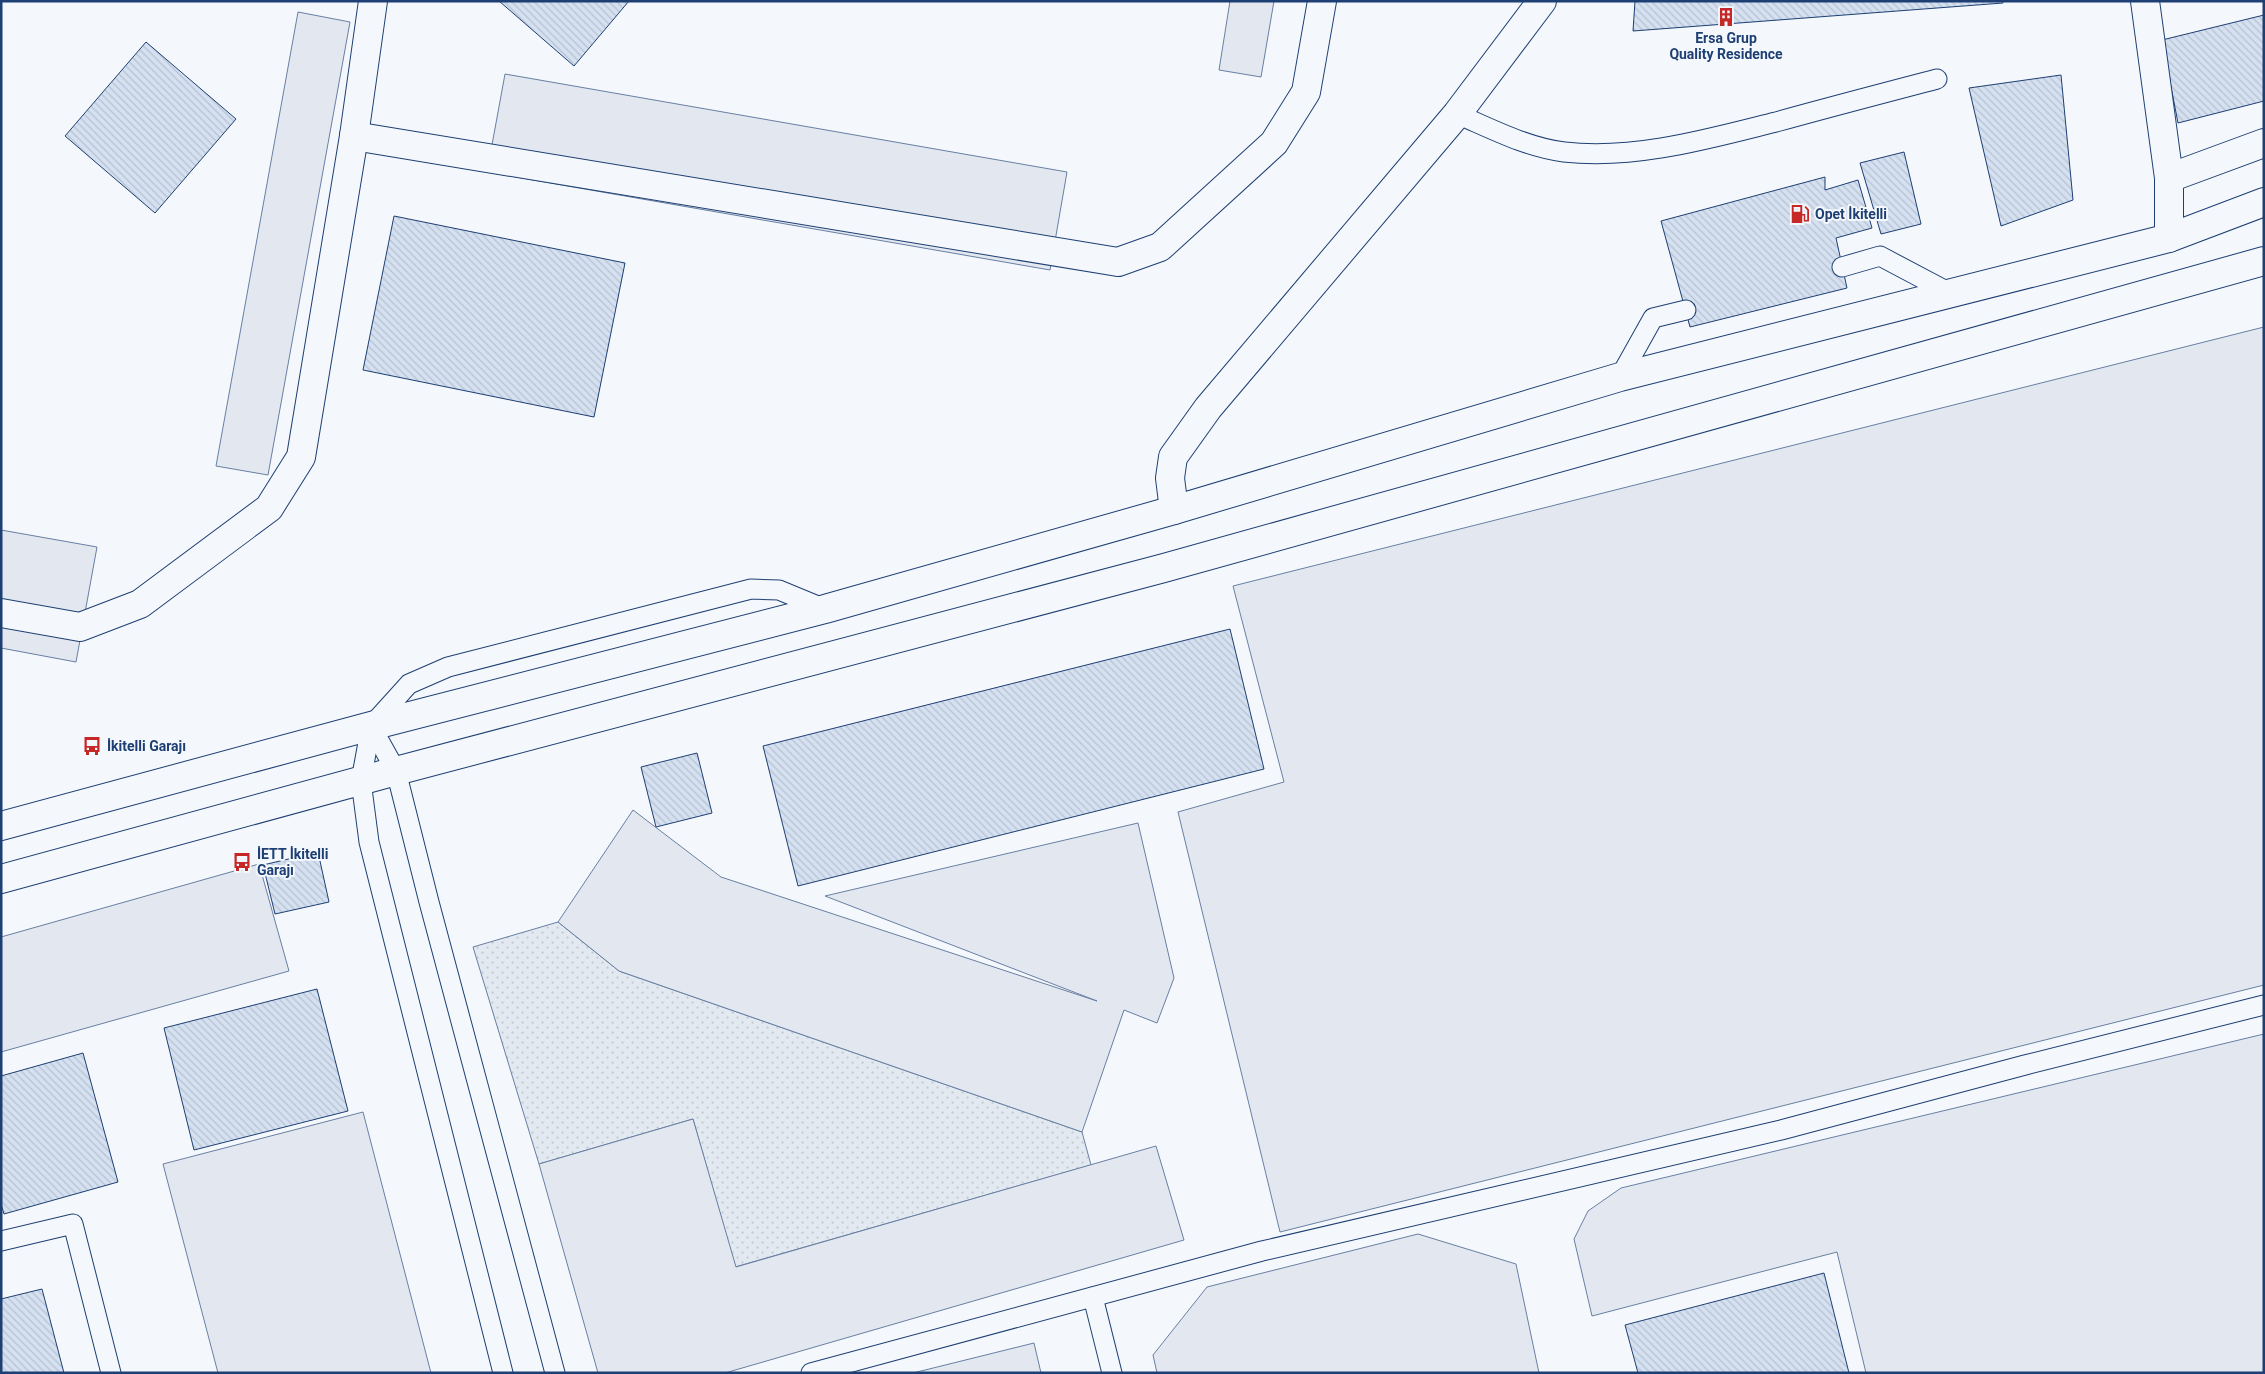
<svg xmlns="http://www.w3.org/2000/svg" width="2265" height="1374" font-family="Roboto,sans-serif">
<defs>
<pattern id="grass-dots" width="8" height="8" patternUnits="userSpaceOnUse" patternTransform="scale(1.25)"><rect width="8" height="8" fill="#e3e9f0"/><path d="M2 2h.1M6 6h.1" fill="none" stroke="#c2c9d1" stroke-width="1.8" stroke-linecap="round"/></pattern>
<pattern id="building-back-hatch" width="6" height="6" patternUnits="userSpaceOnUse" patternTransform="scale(1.25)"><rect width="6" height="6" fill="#d5e0f0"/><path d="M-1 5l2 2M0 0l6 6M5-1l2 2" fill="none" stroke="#b6c1d1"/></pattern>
</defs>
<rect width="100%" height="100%" fill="#f4f7fb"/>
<path fill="url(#grass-dots)" stroke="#687fa3" d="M558,922l61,49 463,161 9,33 -356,102 -42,-148 -154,45 -66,-217z"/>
<g fill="#e3e8f0" stroke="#687fa3">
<path d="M1230,1h44l-13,76 -42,-7z"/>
<path d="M298,12l52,10 -82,453 -52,-9z"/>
<path d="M505,74l562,98 -17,98 -563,-98z"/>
<path d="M2264,327v658l-984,247 -102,-420 106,-30 -51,-196z"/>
<path d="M1,530l96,17 -21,115 -75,-14z"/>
<path d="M633,810l88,67 376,124 -272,-105 313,-73 36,155 -17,45 -33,-13 -42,122 -463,-161 -61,-49z"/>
<path d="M259,864l30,107 -288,81v-115z"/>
<path d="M2264,1034v339h-398l-29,-121 -245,64 -18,-77 14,-28 33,-23z"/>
<path d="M363,1112l68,261h-213l-55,-209z"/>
<path d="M693,1119l43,148 420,-121 28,94 -459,133h-127l-59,-209z"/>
<path d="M1418,1234l98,30 23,109h-382l-4,-18 54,-68z"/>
<path d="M1034,1343l7,30h-128z"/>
</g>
<g fill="url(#building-back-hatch)" stroke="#1d3f73">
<path d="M499,1h130l-55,65z"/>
<path d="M1635,1h368v2l-370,28z"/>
<path d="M2264,15v86l-86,22 -16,-83z"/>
<path d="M146,42l90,77 -81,94 -90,-77z"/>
<path d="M2061,75l12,125 -72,26 -32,-138z"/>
<path d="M1904,152l17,72 -40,10 -21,-71z"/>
<path d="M1825,177v13l33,-10 14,48 -36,10 11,50 -157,39 -29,-106z"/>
<path d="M394,216l231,47 -31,154 -231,-47z"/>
<path d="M1230,629l34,140 -466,117 -35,-140z"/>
<path d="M697,753l15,60 -56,14 -15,-60z"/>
<path d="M318,852l11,50 -54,12 -12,-49z"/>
<path d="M317,989l31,122 -154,39 -30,-122z"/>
<path d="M83,1053l35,129 -114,32 -3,-10v-128z"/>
<path d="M1824,1273l25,100h-211l-13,-48z"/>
<path d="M42,1289l22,84h-63v-74z"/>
</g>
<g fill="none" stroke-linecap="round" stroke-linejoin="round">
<g stroke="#1d3f73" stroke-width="21">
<g id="service">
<path d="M1457,114c35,15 69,33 107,38 71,8 144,-13 212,-30 54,-15 108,-29 161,-43"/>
<path d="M1842,267l38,-11 70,37"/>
<path d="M1620,377l33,-59 33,-8"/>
<path d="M371,726l25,45 33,131 126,471"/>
<path d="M1,1241l72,-17 38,149"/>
<path d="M1093,1297l19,76"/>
<path d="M503,1373l-134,-531 -8,-61 10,-55 38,-42 39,-17 303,-78 28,1 46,19"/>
<path d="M811,1373l451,-122 519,-121 244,-65 239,-60"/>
</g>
</g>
<g stroke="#1d3f73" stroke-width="30">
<g id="minor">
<path d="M2145,1l24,177v60"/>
<path d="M354,136l764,126 42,-15 114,-104 32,-51 16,-91"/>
<path d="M2169,178l95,-35"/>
<path d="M1174,510l-4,-32 3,-21 35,-49 249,-294 85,-113"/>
<path d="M1,613l79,14 60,-23 129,-96 32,-51 53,-321 19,-135"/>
</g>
</g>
<g stroke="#1d3f73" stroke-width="30">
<g id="primary">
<path d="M1,826l370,-100 454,-117 349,-99 446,-133 549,-139 95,-36"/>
<path d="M1,879l395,-108 768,-203 1100,-307"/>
</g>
</g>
<use href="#service" stroke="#f4f7fb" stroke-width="19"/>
<use href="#minor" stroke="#f4f7fb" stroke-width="28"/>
<use href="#primary" stroke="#f4f7fb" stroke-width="28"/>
<path stroke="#c62828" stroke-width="1" stroke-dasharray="18 4 2.5 4" stroke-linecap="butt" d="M2261,1373l3,-1"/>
</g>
<defs>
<g id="building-bare" transform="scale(1.5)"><path d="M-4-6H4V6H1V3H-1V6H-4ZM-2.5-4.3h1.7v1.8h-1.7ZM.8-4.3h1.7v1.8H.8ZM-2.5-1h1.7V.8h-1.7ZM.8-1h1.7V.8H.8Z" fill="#c62828" stroke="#f4f7fb" stroke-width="2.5" paint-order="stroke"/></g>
<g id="fuel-bare" transform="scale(1.5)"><path d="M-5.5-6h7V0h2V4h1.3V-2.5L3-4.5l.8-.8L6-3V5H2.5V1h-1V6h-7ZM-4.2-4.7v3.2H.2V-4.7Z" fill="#c62828" stroke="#f4f7fb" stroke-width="2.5" paint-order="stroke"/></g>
<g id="bus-bare" transform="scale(1.5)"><path d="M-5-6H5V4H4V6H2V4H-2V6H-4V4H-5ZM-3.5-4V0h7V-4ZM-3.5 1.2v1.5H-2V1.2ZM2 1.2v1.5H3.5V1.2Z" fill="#c62828" stroke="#f4f7fb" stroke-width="2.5" paint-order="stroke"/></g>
</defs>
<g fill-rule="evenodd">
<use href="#building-bare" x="1726" y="17"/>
<use href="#fuel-bare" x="1800" y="214"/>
<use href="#bus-bare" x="92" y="746"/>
<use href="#bus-bare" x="242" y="862"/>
</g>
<g text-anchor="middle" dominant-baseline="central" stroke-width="4" stroke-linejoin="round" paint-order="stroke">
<g font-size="14" font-weight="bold" fill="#1d3f73" stroke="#f4f7fb" text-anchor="start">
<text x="1726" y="38" text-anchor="middle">Ersa Grup<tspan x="1726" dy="16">Quality Residence</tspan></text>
<text x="1815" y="214">Opet İkitelli</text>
<text x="107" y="746">İkitelli Garajı</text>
<text x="257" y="854">İETT İkitelli<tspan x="257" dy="16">Garajı</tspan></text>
</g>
</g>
<rect width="2265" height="1374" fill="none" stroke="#1d3f73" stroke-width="5"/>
</svg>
